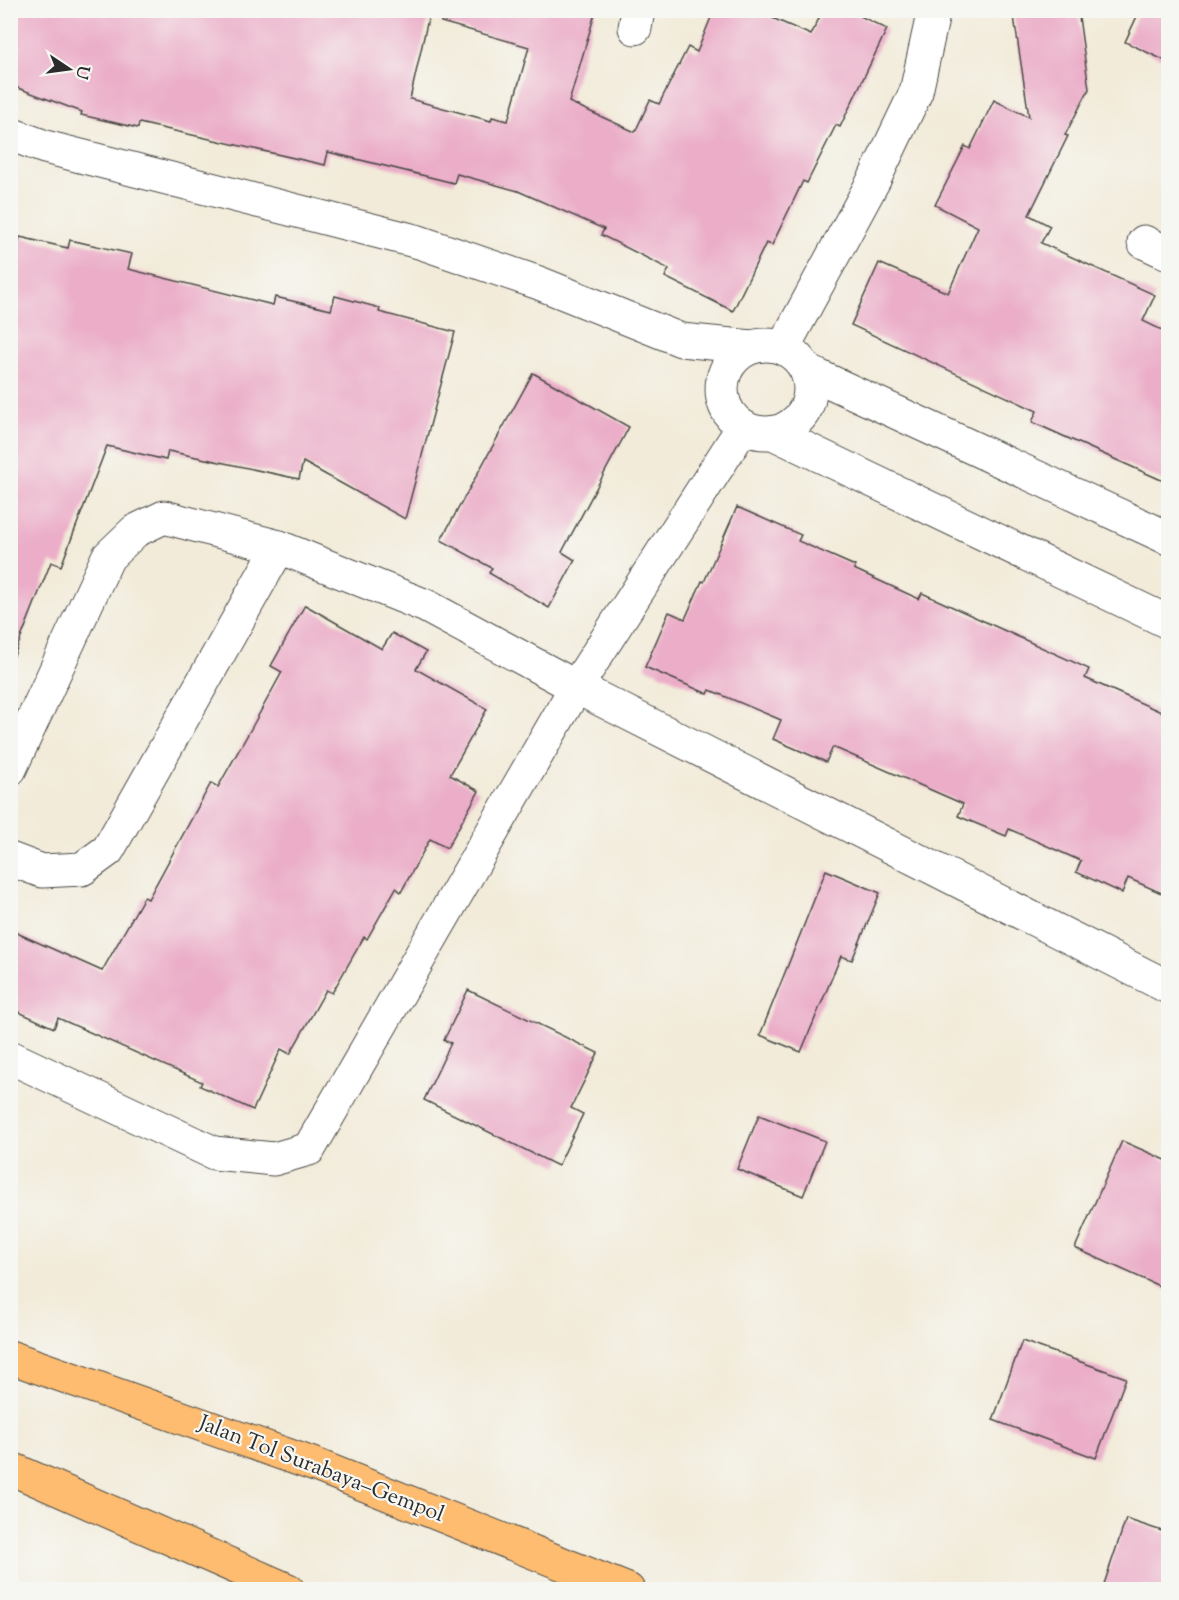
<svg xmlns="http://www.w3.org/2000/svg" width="1179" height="1600" font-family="'Sorts Mill Goudy',serif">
<rect width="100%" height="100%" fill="#f6f6f2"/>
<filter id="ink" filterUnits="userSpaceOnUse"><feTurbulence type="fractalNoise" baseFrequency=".0167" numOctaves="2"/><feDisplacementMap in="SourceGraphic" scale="12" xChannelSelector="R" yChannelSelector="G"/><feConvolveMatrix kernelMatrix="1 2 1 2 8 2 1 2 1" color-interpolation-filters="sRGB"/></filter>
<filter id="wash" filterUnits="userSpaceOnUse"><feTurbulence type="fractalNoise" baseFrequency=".008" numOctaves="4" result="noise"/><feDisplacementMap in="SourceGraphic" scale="24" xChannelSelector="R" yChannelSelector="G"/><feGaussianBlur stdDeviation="1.35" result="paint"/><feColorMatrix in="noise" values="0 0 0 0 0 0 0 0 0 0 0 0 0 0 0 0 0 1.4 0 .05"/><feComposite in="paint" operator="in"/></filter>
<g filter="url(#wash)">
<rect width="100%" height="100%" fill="#f2ebd9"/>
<g id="blocks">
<g fill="#ebadc8">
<path d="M10,10h420l-20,89 81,22 1,-4 16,4 21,-74 -88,-25 1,-12h154l-27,92 66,30 15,-32 9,4 29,-57 9,5 17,-42h40l57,25 12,-25h25l39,19 -47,98 -4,-2 -29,58 -4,-2 -31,64 -6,-2 -33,68 -68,-34 4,-8 -68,-34 3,-6 -86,-38 -61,-17 -3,9 -126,-31 -3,13 -186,-42 -1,5 -57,-13 1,-3 -72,-27z"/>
<path d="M1013,10h65l11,79 -24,46 3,1 -39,79 21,11 -9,17 114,52 -12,26 25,12v150l-136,-61 5,-11 -186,-86 28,-62 69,30 30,-66 -43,-22 30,-59 5,3 24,-49 35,17z"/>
<path d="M1140,10h28v52l-43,-20z"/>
<path d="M20,237l48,11 2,-8 62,14 -4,15 145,36 2,-8 56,13 4,-14 45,12 -1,4 76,20 -50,187 -102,-57 -4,17 -131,-28 -2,9 -59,-14 -46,120 -10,-4 -38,96 -3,-1v-381z"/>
<path d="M533,373l96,54 -67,125 13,8 -26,48 -60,-35 3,-5 -51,-28z"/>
<path d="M737,507l64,28 -3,6 57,25 -1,3 65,30 3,-6 167,76 -4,9 83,37v181l-40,-18 -6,15 -46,-21 5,-11 -72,-32 -3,7 -48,-20 5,-12 -130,-57 -7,15 -53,-23 8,-19 -71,-30 -2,4 -63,-27 24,-55 16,7 17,-38 2,1z"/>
<path d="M305,605l77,44 10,-16 34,19 -10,17 71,40 -37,66 29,16 -32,57 -17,-9 -29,53 -5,-4 -29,51 -3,-2 -32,56 -6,-3 -36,64 -9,-5 -28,61 -53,-24 2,-4 -144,-64 -4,10 -44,-20v-78l92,41 42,-74 4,2 63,-116 7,4 34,-60 30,-55 -11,-6z"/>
<path d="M826,870l54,23 -28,67 -11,-4 -40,96 -41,-17z"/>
<path d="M468,990l130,63 -27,55 12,6 -25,52 -134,-66 27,-57 -7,-3z"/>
<path d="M759,1115l66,26 -22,55 -66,-27z"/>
<path d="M1122,1141l46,20v129l-93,-42z"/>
<path d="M1022,1341l104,37 -30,80 -103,-38z"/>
<path d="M1126,1519l42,14v57h-66z"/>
</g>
</g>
</g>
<g filter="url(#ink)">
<use href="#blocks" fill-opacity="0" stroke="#494845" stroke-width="1.5"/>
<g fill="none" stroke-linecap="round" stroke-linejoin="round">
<g stroke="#494845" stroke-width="35">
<g id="minor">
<path d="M635,28l3,-18"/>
<path d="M10,134l35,13 374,95 120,41 142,57 71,7"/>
<path d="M1144,242l24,11"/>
<circle cx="766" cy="389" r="44"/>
<path d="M783,348l91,-168 42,-88 18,-82"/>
<path d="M807,371l361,167"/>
<path d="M773,433l395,189"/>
<path d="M10,769l98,-212 27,-26 29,-14 115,30 147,59 150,81 592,300"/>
<path d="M10,859l32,12 40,-2 26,-19 171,-303"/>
<path d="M10,1057l204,96 60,6 35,-10 267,-462 167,-260"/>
</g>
</g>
<g stroke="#494845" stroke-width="35">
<g id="highway">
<path d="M10,1357l308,109 310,124"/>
<path d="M10,1468l278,122"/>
</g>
</g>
<use href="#minor" stroke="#fff" stroke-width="33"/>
<use href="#highway" stroke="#fdbc6f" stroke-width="33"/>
</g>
</g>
<g text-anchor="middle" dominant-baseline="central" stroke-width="4.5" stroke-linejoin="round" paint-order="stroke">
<g font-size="22" fill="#2b2b2b" stroke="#f6f6f2">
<text transform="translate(321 1470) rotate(21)">Jalan Tol Surabaya–Gempol</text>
</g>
</g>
<rect width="1179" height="1600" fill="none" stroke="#f6f6f2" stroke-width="36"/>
<g transform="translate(69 69) rotate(103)" stroke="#f6f6f2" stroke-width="4.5" paint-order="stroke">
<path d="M0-4.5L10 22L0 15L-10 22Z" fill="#2b2b2b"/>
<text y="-9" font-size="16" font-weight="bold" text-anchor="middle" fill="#2b2b2b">U</text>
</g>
</svg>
